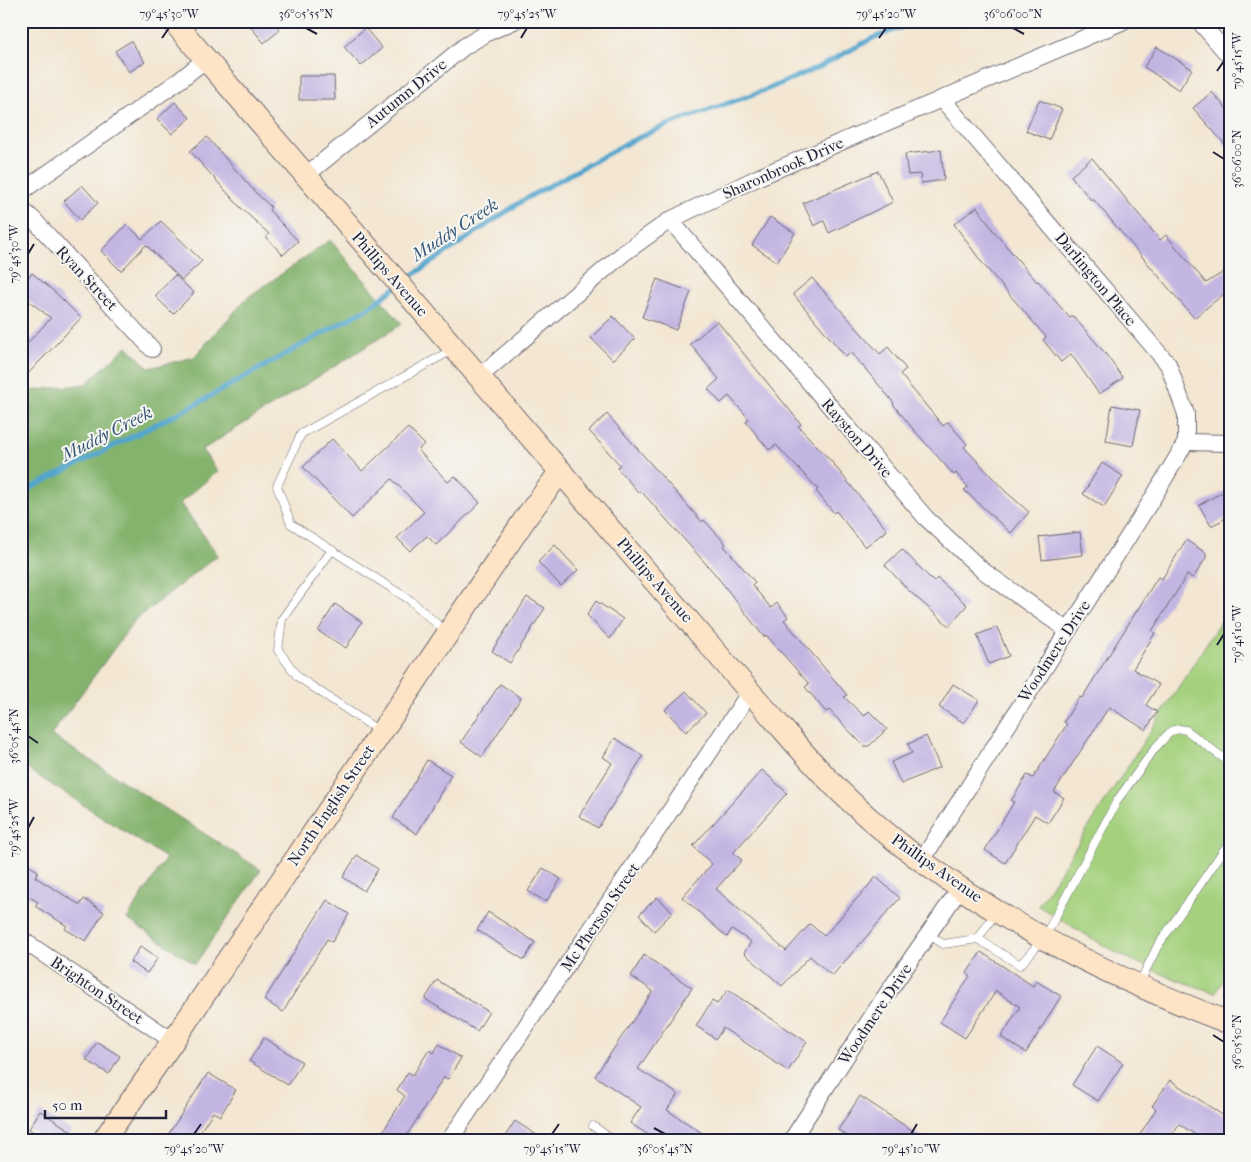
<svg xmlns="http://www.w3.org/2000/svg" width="1251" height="1162" font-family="'IM FELL French Canon',serif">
<rect width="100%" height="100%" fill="#f6f6f2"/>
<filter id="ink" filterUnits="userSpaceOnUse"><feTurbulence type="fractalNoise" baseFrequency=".02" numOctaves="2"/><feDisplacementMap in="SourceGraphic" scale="10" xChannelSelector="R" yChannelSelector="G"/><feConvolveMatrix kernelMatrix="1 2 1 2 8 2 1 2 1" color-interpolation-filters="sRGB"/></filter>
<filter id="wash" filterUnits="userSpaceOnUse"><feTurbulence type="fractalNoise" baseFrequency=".0096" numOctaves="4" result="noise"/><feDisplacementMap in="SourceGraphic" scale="20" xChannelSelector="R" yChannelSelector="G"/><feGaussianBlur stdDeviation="1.12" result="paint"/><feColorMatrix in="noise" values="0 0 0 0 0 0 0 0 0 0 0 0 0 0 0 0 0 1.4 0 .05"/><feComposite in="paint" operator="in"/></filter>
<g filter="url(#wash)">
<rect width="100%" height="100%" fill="#f3e6d2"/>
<path fill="#a5d17e" stroke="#647a5c" d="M1230,607v363l-15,23 -46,-16 -54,-25 -77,-46z"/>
<path fill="#84b36d" stroke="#536a54" d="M330,240l72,84 -200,126 16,21 -38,32 38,52 -83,65 -84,115 210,135 -66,94 -68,-45 39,-61 -145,-93v-373l65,-8 41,-38 22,22 45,-11 53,-59z"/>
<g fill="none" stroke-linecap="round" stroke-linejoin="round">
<g stroke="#51a5cd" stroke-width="5">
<path d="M404,281l121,-82 104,-57 38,-17 101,-36 51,-22 54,-29 46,-17"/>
<path d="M21,493l177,-90 170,-95 27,-20"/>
</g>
</g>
<g id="blocks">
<g fill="#c3b5e2">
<path d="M246,21h27l7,9 -16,13z"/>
<path d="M365,28l17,20 -21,18 -17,-19z"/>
<path d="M131,41l14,21 -16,10 -14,-21z"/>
<path d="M1157,47l35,22 -13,21 -35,-23z"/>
<path d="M299,76h35l1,24h-36z"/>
<path d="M1212,92l18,21v37l-37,-42z"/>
<path d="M1039,100l23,9 -13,31 -23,-9z"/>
<path d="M175,102l15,16 -18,16 -15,-15z"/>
<path d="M207,137l48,55 16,15 -2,3 29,31 -15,14 -17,-18 3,-3 -29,-27 -50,-56z"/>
<path d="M941,150l3,30 -23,3 -1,-9 -12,1 -3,-21z"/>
<path d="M1092,158l68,82 6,-5 40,48 24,-15v21l-36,29 -101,-119 -1,2 -21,-25z"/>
<path d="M878,171l15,31 -64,31 -5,-12 -10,5 -11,-23z"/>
<path d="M82,185l16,18 -18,17 -16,-19z"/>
<path d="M977,207l18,26 42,49 1,-1 32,37 3,-2 32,37 18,25 -24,16 -28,-40 -10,8 -18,-22 3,-3 -63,-73 -29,-40z"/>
<path d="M770,217l25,16 -18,29 -25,-17z"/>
<path d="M161,221l41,40 -20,19 -36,-35 -25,26 -20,-20 26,-27 15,15z"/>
<path d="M32,273l25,21 24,24 -60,63v-31l30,-32 -30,-23v-8z"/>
<path d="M175,275l19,18 -21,21 -18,-18z"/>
<path d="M812,278l68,76 8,-7 18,22 -6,5 43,52 5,-4 19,22 -3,3 41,44 24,21 -18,21 -47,-43 4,-3 -12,-14 -2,2 -41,-46 -20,-25 1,-1 -43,-51 -5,5 -53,-63z"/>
<path d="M657,279l34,13 -15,38 -34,-13z"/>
<path d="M613,316l22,23 -22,21 -22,-22z"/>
<path d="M717,321l84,103 -3,2 32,34 57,70 -22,17 -29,-36 -2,2 -18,-22 2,-2 -42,-44 -7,5 -23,-28 3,-3 -20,-23 -8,7 -13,-14 11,-10 -29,-35z"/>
<path d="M1112,405l28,5 -7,36 -27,-5z"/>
<path d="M607,414l95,108 2,-2 22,24 -2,2 31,36 -3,3 19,23 6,-5 11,14 -4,3 63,75 -3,2 20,19 5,-5 18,18 -18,17h-5l-35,-36 -3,2 -21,-25 4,-3 -43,-49 -2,2 -49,-63 -74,-83 -2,2 -22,-25 3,-3 -31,-34z"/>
<path d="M408,428l16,16 -6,6 30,32 7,-6 25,27 -44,42 -9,-9 -17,15 -13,-13 27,-26 -32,-33 -40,39 -49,-51 29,-28 30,32z"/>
<path d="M1102,463l21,13 -19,31 -21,-13z"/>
<path d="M1230,488v28l-19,10 -12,-21z"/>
<path d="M1080,532l3,23 -41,5 -3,-23z"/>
<path d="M1186,540l20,13v5l-13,20 -6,-3 -35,56 3,2 -22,36 26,16 -13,20 11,7 -11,18 -37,-23 -55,85 10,6 -16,25 -13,-8 -30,48 -20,-13 29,-48 -3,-1 16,-26 6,3 34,-54 -3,-2 15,-25 3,1 76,-121 4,2z"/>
<path d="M555,545l23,25 -17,16 -23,-24z"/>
<path d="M902,549l32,33 3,-4 30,27 -18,21 -41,-36 -23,-25z"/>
<path d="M527,597l18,11 -35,55 -18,-12z"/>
<path d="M596,601l27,18 -13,20 -23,-24z"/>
<path d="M335,604l27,18 -16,26 -28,-17z"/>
<path d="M997,627l12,29 -20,8 -12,-29z"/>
<path d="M500,684l21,14 -39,59 -21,-15z"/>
<path d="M953,684l26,16 -15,23 -25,-16z"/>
<path d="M686,691l20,22 -20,19 -21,-22z"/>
<path d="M926,736l14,31 -39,17 -10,-22 21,-9 -4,-9z"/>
<path d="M615,738l28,18 -45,72 -19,-12 33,-53 -9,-6z"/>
<path d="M427,760l24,15 -34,59 -24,-16z"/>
<path d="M762,770l25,23 -54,60 9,7 -26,29 70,62 24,-27 14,12 52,-59 24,21 -68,78 -22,-20 -28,30 -38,-33 7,-11 -19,-13 -5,8 -45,-40 30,-33 -19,-18z"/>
<path d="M357,855l21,14 -14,22 -21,-14z"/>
<path d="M21,861l17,10 -3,6 45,28 4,-6 20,13 -18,29 -21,-12 2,-3 -32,-20 3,-4 -14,-8 -3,5z"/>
<path d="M543,868l18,11 -15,23 -18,-11z"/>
<path d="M657,897l16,15 -19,19 -15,-16z"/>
<path d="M327,900l22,14 -17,28 -5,-3 -44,73 -19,-12z"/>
<path d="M488,912l47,30 -11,18 -47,-30z"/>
<path d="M141,946l17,12 -11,15 -17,-11z"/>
<path d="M981,952l52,34 3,-5 25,15 -35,57 -25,-16 19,-30 -24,-16 -31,47 -25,-16 30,-46 -3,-3z"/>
<path d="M644,955l48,33 -54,81 40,25 -11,16 47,31h-56l-28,-18 11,-16 -46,-31 58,-85 -22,-15z"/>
<path d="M437,980l52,32 -12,19 -52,-32z"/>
<path d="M728,990l79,52 -19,29 -65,-43 -7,11 -20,-13 16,-25 5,3z"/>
<path d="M264,1038l38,24 -14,23 -39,-24z"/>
<path d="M97,1042l23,14 -11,18 -23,-14z"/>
<path d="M439,1044l22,14 -13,21 -4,-2 -41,64h-26l28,-45 -8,-6 11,-18 5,3 16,-25 5,3z"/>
<path d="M1097,1046l26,17 -25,38 -26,-16z"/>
<path d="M208,1073l28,17 -16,26 -7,-4 -19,29h-30z"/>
<path d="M1170,1080l60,40v21h-25l-26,-17 -11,17h-32l20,-32 -4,-3z"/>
<path d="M860,1096l68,45h-73l-17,-11z"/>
<path d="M40,1111l31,20 -6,10h-18l-18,-12z"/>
<path d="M515,1121l31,20h-44z"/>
</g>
</g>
</g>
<g filter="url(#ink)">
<use href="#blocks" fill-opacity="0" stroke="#6b6770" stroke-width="1"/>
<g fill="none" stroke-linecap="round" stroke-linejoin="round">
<g stroke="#6b6770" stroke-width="9">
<g id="lane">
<path d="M332,550l-50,69 -4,31 20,27 81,54"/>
<path d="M446,632l-36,-32 -119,-76 -14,-38 24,-52 151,-84"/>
<path d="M930,935l13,9 35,-5 42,26 24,-27 74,-139 38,-52 15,-16 8,-2 7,1 44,33"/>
<path d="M978,939l18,-27"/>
<path d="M1140,982l17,-35 73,-106"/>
<path d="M593,1126l21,15"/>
</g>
</g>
<g stroke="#6b6770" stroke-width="18">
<g id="street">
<path d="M1199,21l31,36"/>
<path d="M305,176l160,-130 24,-14 25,-11"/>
<path d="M21,192l159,-112 26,-21"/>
<path d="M21,209l12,10 119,130"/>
<path d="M670,220l256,298 56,52 85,60"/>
<path d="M479,377l145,-124 46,-33 89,-43 365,-156"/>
<path d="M1186,442l44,1"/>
<path d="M922,860l229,-359 35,-59v-28l-18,-50 -226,-265"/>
<path d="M21,939l152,102"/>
<path d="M449,1141l301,-449"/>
<path d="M791,1141l91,-140 79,-114"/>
</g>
</g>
<g stroke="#6b6770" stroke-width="24">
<g id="secondary">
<path d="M173,21l577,671c33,36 64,76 100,109 105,99 245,171 380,222"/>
<path d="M103,1141l70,-100 354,-525 34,-45"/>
</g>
</g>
<use href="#lane" stroke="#fff" stroke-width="8"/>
<use href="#street" stroke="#fff" stroke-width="16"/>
<use href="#secondary" stroke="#fee4c6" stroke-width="22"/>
</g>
</g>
<path fill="none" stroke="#22223b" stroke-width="2" d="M306,28l11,6M1013,28l11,6M162,38l7,-10M521,38l6,-10M879,38l7,-10M1217,71l7,-10M1213,152l11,7M28,254l6,-10M1217,645l7,-11M28,736l10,7M28,828l6,-11M1213,1035l11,7M654,1128l11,6M194,1134l7,-10M552,1134l7,-10M911,1134l6,-10"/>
<g text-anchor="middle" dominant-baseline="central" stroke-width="4" stroke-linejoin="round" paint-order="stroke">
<g font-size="16" fill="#22223b" stroke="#f6f6f2">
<text transform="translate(406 93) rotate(-39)">Autumn Drive</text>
<text transform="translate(783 168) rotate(-24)">Sharonbrook Drive</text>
<text transform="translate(390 274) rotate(49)">Phillips Avenue</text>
<text transform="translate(87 278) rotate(47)">Ryan Street</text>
<text transform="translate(1096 279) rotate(50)">Darlington Place</text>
<text transform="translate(857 438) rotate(49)">Rayston Drive</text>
<text transform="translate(655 580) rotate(49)">Phillips Avenue</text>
<text transform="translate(1054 651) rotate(-57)">Woodmere Drive</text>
<text transform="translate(331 805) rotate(-56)">North English Street</text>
<text transform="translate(937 868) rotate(35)">Phillips Avenue</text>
<text transform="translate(600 917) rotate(-56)">Mc Pherson Street</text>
<text transform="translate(97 990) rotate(34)">Brighton Street</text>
<text transform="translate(875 1014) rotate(-56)">Woodmere Drive</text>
</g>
<g font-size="18" font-style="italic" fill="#355675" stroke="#f6f6f2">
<text transform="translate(455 230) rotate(-33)">Muddy Creek</text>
<text transform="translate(107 434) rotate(-27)">Muddy Creek</text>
</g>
</g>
<rect width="1251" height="1162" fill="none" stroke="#f6f6f2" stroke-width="55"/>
<path d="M45 1110v8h121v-8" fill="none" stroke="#22223b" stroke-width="2.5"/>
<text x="52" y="1110" font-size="15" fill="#22223b" stroke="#f6f6f2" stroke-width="4" paint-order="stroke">50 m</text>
<rect x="28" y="28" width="1196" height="1106" fill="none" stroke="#22223b" stroke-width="2"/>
<g font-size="12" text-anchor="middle" fill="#22223b">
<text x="169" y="18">79°45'30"W</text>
<text x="306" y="18">36°05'55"N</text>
<text x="527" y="18">79°45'25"W</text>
<text x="886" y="18">79°45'20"W</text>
<text x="1013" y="18">36°06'00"N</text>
<text transform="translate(1237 61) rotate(-90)" y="4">79°45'15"W</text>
<text transform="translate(1237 159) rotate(-90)" y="4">36°06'00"N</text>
<text transform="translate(14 254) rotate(-90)" y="4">79°45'30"W</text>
<text transform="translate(1237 634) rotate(-90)" y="4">79°45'10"W</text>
<text transform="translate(14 736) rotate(-90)" y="4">36°05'45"N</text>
<text transform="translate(14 828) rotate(-90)" y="4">79°45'25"W</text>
<text transform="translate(1237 1042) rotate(-90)" y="4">36°05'50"N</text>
<text x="194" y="1153">79°45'20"W</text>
<text x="552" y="1153">79°45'15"W</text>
<text x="665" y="1153">36°05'45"N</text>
<text x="911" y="1153">79°45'10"W</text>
</g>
</svg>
